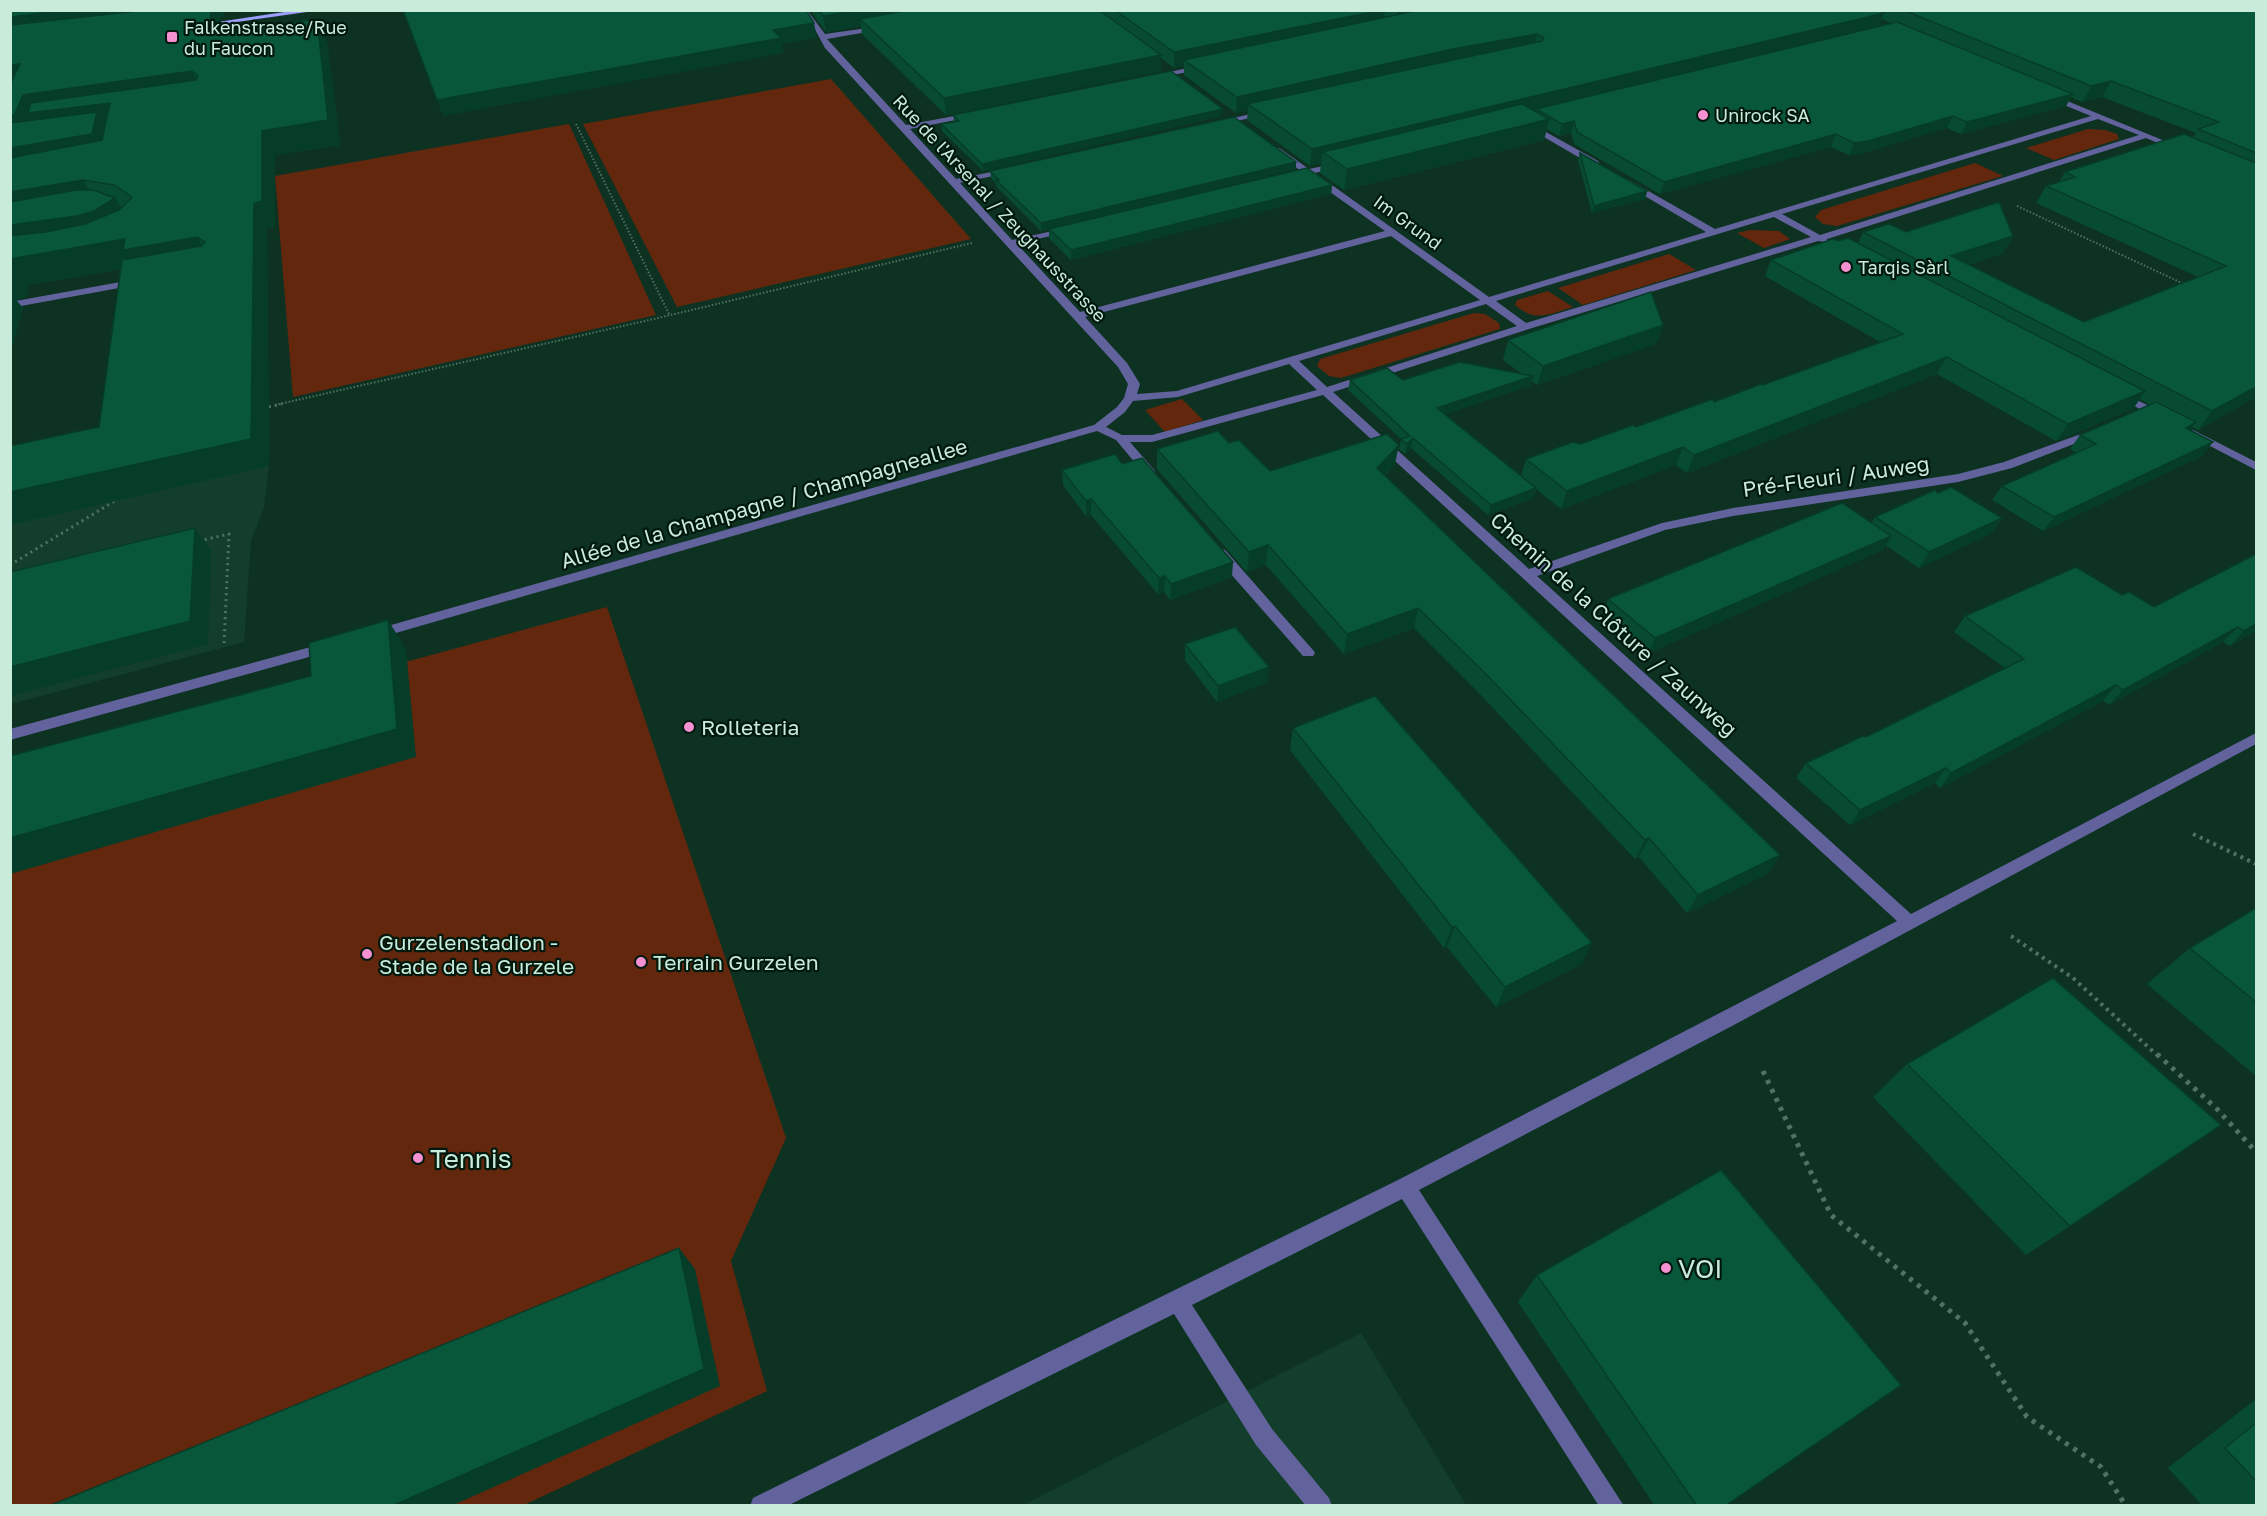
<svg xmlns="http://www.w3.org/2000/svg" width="2267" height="1516" font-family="'Golos Text',sans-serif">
<rect width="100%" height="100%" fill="#0d3222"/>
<g fill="#133e2c">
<path d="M268,413l1,53 -5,41 -13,34 -7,101 -233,62v-235z"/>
<path d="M1361,1333l105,172 -445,1z"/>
</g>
<g fill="#63270d">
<path d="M831,79l140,160 -294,68 -94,-183z"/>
<path d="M569,124l87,191 -363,82 -18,-221z"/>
<path d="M2088,129l17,1 12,4 2,5 -65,21 -28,-12z"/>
<path d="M1975,163l28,13 -166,50 -14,-2 -8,-7 6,-7z"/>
<path d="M1750,230l29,1 11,8 -26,9 -27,-15z"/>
<path d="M1669,254l27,16 -113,35 -25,-17z"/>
<path d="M1548,291l25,16c-24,7 -37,16 -58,-2l2,-5z"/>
<path d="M1474,313l11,1 14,9 1,6 -159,49 -12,-2 -12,-10 3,-7z"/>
<path d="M1182,399l21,21 -38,12 -20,-22z"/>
<path d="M607,607l179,531 -55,123 36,130 -243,114 -513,1v-736z"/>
</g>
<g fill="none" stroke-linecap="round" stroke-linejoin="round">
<g stroke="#4f7362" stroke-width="2" stroke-dasharray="1.5 2" stroke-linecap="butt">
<path d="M576,124l93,190"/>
<path d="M2017,206l167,78"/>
<path d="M275,405l383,-87 314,-75"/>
</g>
<g stroke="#4f7362" stroke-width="3" stroke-dasharray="2 4" stroke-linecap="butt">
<path d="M263,408l19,-4"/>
<path d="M199,541l30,-7 -5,111"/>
<path d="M10,565l103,-63v-5"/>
</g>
<g stroke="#4f7362" stroke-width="4" stroke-dasharray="3 4.5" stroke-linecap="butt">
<path d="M2193,834l63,30"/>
<path d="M2011,936l62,42 85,78"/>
</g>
<g stroke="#4f7362" stroke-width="5" stroke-dasharray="4 6" stroke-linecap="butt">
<path d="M2157,1054l61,56 38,42"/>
<path d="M1763,1071l68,144 134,108 62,94 74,50 25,39"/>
</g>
<g fill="#62639d" fill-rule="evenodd">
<path d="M800,10h7l18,24 57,-8 -3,4 -52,9 79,86 70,-13v4l-66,13 46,50 56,-11v4l-52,11 52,57 59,-13v4l-54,13 63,68 305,-81 -79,-56 -16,2v-4l11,-2 -25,-18v-4l3,-1 30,21 34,-7v4l-28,7 174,124 217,-65 -80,-47v-4l3,-1 86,49 376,-113 -44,-18 -1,-2 4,-2 132,54 -7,2 -29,-12 -319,101 -1,3 -8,-1 -289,88 -196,63 196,177 133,-46 71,-15 225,-34 46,-12 85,-31h8v4l-85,33 -54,14 -225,34 -68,14 -128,46 374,338 345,-181v11l-524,282 -313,164 205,316h-25l-197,-307 -210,106 80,124 57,69 3,8h-26l-50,-61 -82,-131 -387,192h-37l3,-8 645,-318 499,-259 -574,-526 -171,47h-22l25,29v6h-8l-31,-37 -19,-9 -722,208 -5,-2 -2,-3 2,-3 724,-206 23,-18 7,-9 4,-14 -10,-17 -293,-319 -13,-24zM2098,119l41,16 -319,100 -38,-21zM1774,217l37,20 -285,86 -30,-22zM1391,236l89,64 -303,91 -40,3 3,-10 -13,-21 -42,-46zM1486,304l31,22 -190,61 -28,-26zM1289,364l28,26 -165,45h-30l-16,-8 19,-15 8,-11 45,-4z"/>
<path d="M1202,65l4,2 -1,2 -50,9 -4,-2z"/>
<path d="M1267,110h3v4l-53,11 -4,-2z"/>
<path d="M1528,122l70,39 1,2 -7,2 -67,-39 -1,-2z"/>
<path d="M137,279l5,3 -1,2 -131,24v-6z"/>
<path d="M2119,391l46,23 2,2 -2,2h-8l-42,-22v-4z"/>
<path d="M2193,430l63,32v8l-67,-35 -2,-2z"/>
<path d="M1220,549l5,1 88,100 2,3 -2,3h-10l-88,-100 -1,-3 1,-3z"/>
<path d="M329,642l7,5 -2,3 -324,90v-11z"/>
</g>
<path fill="#9d9efd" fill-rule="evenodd" d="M298,10h23l-119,17 -4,-2z"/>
</g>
<g fill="#084b33" fill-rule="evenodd">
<path d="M10,10l214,6 -5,1 4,9v7l104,9 13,103 -65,10v72l-8,1 2,238 -259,59v-79l89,-19 22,-158 -92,16 -3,12 -10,3 7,8 -13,46z"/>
<path d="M810,10h1446v387l-58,33 -6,-3 -2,3 12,26 -159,75 -51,-31 10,-14 74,-33 -6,-4 10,-14 70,-30 -10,-6 -7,10 -77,32 -119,-67 -250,99 -11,-8 -115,44 -25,-20 -3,9 -45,17 -77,-67 -6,6 -6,-5 2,-10 -53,-49 2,-10h53l119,-6 -19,-14 5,-20 155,-15 -7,19 -119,41 -6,-4 -1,5 -85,28 76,62 5,-17 110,-32 78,-25 49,-17 117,-43 -115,-66 6,-16 67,-19 20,3 5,-12h43l107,4 -10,17 -34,12 115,57 114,-45 -162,-74 10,-17 13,-4 6,-10 128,-35 3,-4 -94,-36 -20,5 -11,-5 -5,9 -105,28 -14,-6 -84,25 -14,2 -18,-8 -171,47 -86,-50 -3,-11 -12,3 -12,-7 -3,11 -200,50 -24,-17 1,-10 -11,3 -63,-46 1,-10 -12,3 -52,-38v-9l-10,2 -13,-10v13l-215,44 -84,-81 -1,-8 -35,6zM1882,19l9,4 -12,3z"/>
<path d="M953,115l270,1 -240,55 -41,-40 -1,-7 13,-2z"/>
<path d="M1580,153l67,38 -2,8 -53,14 -14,-53z"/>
<path d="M1296,169l-255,62 -44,-44 -1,-3 -5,-6 -1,-7z"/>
<path d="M1332,185l-1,9 -260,66 -22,-22v-9z"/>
<path d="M1229,443l41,28 125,-7 -10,12 382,398 -80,39 -48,-56 -4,2 -157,-167 -64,-64 -70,26 -78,-89 -19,7 -90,-103v-20z"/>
<path d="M1122,464l110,113 -62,23 -6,-8 -6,2 -67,-79 -5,1 -23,-31 -1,-15z"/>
<path d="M1938,493l64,25 -10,15 -73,35 -34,-23 -2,5 -234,103 -46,-40 5,-14 264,-76 3,-6z"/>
<path d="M2122,595l32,12 102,24 -26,15 -7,-4 -114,63 -6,-4 -163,87 -5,-5 -85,42 -54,-47 10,-15 60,-26 139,-69 -51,-36 11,-16z"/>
<path d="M1185,644l84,23 -2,15 -50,20 -32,-42z"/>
<path d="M1293,728l289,236 -86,43 -49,-60 -3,1 -154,-198z"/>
<path d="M2256,908v168l-109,-92 43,-36z"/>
<path d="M1907,1064l163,162 -44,29 -153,-158z"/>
<path d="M1537,1275l188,231h-70l-137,-204z"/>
<path d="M2256,1399v107h-53l-35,-38z"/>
</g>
<g fill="#063d29">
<path d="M65,10h160l-1,6 -5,1 4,9 -2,31 -211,-16v-24z"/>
<path d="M859,10h91l-90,9 1,7 -35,6 -3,-16z"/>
<path d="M1382,10h3l-2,15 -199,35v6l-10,2v-16z"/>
<path d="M1398,10h51l-53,12z"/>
<path d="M1884,13l-6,15 -342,81 -1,2 -212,41 -2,11 -11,3 2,-17z"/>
<path d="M317,19l10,23 13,103 -65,10v72l-8,1 2,238 -259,59v-33l241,-53 3,-236 8,-72z"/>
<path d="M814,23l3,15 -35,6 2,9 -341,63 -6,-16 336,-70z"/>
<path d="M1537,34l-3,16 -286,54v6l-12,3 1,-16 216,-48z"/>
<path d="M1161,55v16l-215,44 -2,-17z"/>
<path d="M20,64l-10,27v-26z"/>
<path d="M192,71l13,24 -93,42 -102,39v-61l13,-20z"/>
<path d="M2111,81l-9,16 -20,5 9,-16z"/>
<path d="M2073,94l-7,12 -105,28 6,-12z"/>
<path d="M1223,109v7l-240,55 -1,-7z"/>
<path d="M1953,116l-6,12 -84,25 -14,2 5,-12z"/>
<path d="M1549,119l-5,21 -200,50 3,-21z"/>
<path d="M1574,121l-3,12 -12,3 3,-12z"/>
<path d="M1836,134l-5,13 -171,47 4,-12z"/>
<path d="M1296,162v7l-255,62v-8z"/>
<path d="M83,180l16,26 -89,15v-29z"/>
<path d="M1332,185l-1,9 -260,66v-10z"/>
<path d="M1647,191l-2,8 -53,14 2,-7z"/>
<path d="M115,198l16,25 -121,31v-29z"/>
<path d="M2013,236l-10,17 -61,21 9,-18z"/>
<path d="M197,237l16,26 -79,4 -105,18 -3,12 -10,3 7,8 -13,46v-95l115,-20z"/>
<path d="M1663,325l-7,19 -119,41 6,-19z"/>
<path d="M1947,357l-10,17 -250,99 7,-18z"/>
<path d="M1533,376l-3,10 -95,32 2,-10z"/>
<path d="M2256,387v10l-58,33 14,-19z"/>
<path d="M2145,391l-12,18 -77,32 12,-17z"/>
<path d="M2196,422l-11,14 1,-8z"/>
<path d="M1413,438l-2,10 -6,6 2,-10z"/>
<path d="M2213,442l-11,14 -159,75 11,-14z"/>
<path d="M1399,445l-4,19 -22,24 4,-20z"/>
<path d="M1683,447l-7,18 -115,44 6,-18z"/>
<path d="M1536,488l-3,10 -45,17 3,-10z"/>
<path d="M1091,499v16l-5,1v-15z"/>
<path d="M2002,518l-10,15 -73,35 10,-16z"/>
<path d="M195,528l16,23 -3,93 -198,52v-29z"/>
<path d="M1891,536l-8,14 -234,103 6,-15z"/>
<path d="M1268,545l-2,20 -19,7 2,-20z"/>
<path d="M1233,562l-1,15 -62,23 1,-16z"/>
<path d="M1165,576l-1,16 -6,2 1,-16z"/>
<path d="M1418,608l-4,20 -70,26 3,-20z"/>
<path d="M388,620l18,29 10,108 -406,117v-36l387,-109z"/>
<path d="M2256,624v7l-26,15 14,-15z"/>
<path d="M2238,627l-15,15 -114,63 14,-15z"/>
<path d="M1269,667l-2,15 -50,20 1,-16z"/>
<path d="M2116,685l-13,16 -163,87 11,-15z"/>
<path d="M1946,768l-11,15 -85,42 10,-15z"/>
<path d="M1649,838l-10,19 -4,2 10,-19z"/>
<path d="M1780,855l-13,19 -80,39 11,-18z"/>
<path d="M1455,926l-8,21 -3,1 8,-21z"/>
<path d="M1592,943l-10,21 -86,43 9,-20z"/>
<path d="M679,1248l16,21 25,117 -269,120h-59z"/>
</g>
<g fill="#09573b" stroke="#063d29" stroke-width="1.5">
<path d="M10,10h55l-55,7z"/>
<path d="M147,10h64l-2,25 108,-16 11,101 -66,11v70l-8,2 -3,236 -241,53v-46l89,-19 23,-167 79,-14 4,-4 -8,-5 -74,13 2,-11 -115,20v-23l36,-4 39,-8 34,-14 13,-13 -18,-12 -31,-5 -73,12v-34l92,-18 8,-37 -82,10 3,-10 165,-23 2,-4 -6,-5 -169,24 -9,20h-4v-30l10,-21 -10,1v-40z"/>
<path d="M403,10h403l8,13 -41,7 8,8 -344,62z"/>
<path d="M819,10h40l-36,6z"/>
<path d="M909,10h190l62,45 -217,43 -84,-79z"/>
<path d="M1115,10h267l-208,42z"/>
<path d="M1419,10h459l6,3 -572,136 -64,-45 294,-63 2,-3 -7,-4 -84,15 -216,48 -53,-37z"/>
<path d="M1903,10h353v143l-58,-24 21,-7 -108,-41 -20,5z"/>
<path d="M1897,22l176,72 -106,28 -14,-6 -85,25 -14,2 -18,-9 -172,48 -87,-50 -3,-11 -12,3 -26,-15z"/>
<path d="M1171,71l52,38 -241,55 -41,-40 18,-3 -6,-6z"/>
<path d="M1522,104l27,15 -202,50 -24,-17z"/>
<path d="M97,112l-5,22 -82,14v-25z"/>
<path d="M1234,117l62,45 -255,61 -45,-43h3l-9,-9z"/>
<path d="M2184,134l72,29v224l-44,24 -349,-179 26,-8 17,8 93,-30 14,34 -62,20 133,66 142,-56 -180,-80 29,-9 -10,-5z"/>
<path d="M1580,153l67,38 -53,15z"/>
<path d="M1307,168l25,17 -261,65 -22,-21z"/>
<path d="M76,190h17l22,8 -21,13 -17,5 -67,9v-23z"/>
<path d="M1848,238l297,153 -77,33 -121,-67 -253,98 -11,-8 -116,44 -41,-32 47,-17 8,2 52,-19 3,2 77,-28 1,3 47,-18 2,1 140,-51 -132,-74 62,-21 5,2z"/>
<path d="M1651,292l12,33 -120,41 -35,-26z"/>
<path d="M1460,362l73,14 -96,32 99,80 -45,17 -78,-67 -6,6 -6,-5 9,-3 -60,-56 37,-12 16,12z"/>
<path d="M2156,402l40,20 -10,6 27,14 -159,75 -52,-31 94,-42 -16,-9z"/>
<path d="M1218,431l11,12 10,-3 31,31 117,-37 12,11 -22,23 403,387 -82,40 -49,-57 -4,2 -161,-168 -66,-64 -71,26 -79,-89 -19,7 -92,-103z"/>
<path d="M1115,454l7,10 20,-6 91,104 -62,22 -6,-8 -6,2 -68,-79 -5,2 -24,-31z"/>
<path d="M1951,487l51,31 -73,34 -54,-35 60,-27 3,3z"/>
<path d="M1842,503l49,33 -236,102 -47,-39z"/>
<path d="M195,528l-5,93 -180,46v-95z"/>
<path d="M2256,554v70l-12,7 -6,-4 -115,63 -7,-5 -165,88 -5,-5 -86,42 -54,-47 57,-27 3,1 158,-78 -59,-43 111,-49 46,28 7,-3 25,15z"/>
<path d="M388,620l9,109 -387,109v-82l301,-80 -2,-33z"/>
<path d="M1235,627l34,40 -51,19 -33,-42z"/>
<path d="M1375,696l217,247 -87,44 -50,-61 -3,1 -159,-199z"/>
<path d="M2256,908v94l-66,-54z"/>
<path d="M2053,978l168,147 -151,101 -163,-162z"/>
<path d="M1721,1170l180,215 -176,121h-28l-160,-231z"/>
<path d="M679,1248l25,121 -312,137h-343z"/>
<path d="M2256,1423v58l-31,-33z"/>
</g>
<g fill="#f590d1" stroke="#00180d" stroke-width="2">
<rect x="166" y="31" width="12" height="12" rx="3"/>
<circle cx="1703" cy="115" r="6"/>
<circle cx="1846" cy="267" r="6"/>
<circle cx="689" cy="727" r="6"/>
<circle cx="367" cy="954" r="6"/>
<circle cx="641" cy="962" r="6"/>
<circle cx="418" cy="1158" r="6"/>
<circle cx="1666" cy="1268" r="6"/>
</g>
<g text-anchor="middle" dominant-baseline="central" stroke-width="4.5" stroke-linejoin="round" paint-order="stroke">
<g font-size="18" fill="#c9ebd9" stroke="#00180d" text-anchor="start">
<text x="184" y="27">Falkenstrasse/Rue<tspan x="184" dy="21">du Faucon</tspan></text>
<text x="1715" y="115">Unirock SA</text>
<text x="1858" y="267">Tarqis Sàrl</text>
</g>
<g font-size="18" fill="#c9ebd9" stroke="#00180d">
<text transform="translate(1000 208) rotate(47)">Rue de l'Arsenal / Zeughausstrasse</text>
<text transform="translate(1408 222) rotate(36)">Im Grund</text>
</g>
<g font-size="21" fill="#c9ebd9" stroke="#00180d">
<text transform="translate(1836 476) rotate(-8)">Pré-Fleuri / Auweg</text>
<text transform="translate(764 503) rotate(-16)">Allée de la Champagne / Champagneallee</text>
<text transform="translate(1614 624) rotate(42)">Chemin de la Clôture / Zaunweg</text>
</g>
<g font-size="21" fill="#c9ebd9" stroke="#00180d" text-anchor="start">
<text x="701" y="727">Rolleteria</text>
<text x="379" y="942">Gurzelenstadion -<tspan x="379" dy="24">Stade de la Gurzele</tspan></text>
<text x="653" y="962">Terrain Gurzelen</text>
</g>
<g font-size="26" fill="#c9ebd9" stroke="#00180d" text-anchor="start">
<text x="430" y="1158">Tennis</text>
<text x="1678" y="1268">VOI</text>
</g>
</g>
<rect width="2267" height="1516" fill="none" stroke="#c9ebd9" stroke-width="24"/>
</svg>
